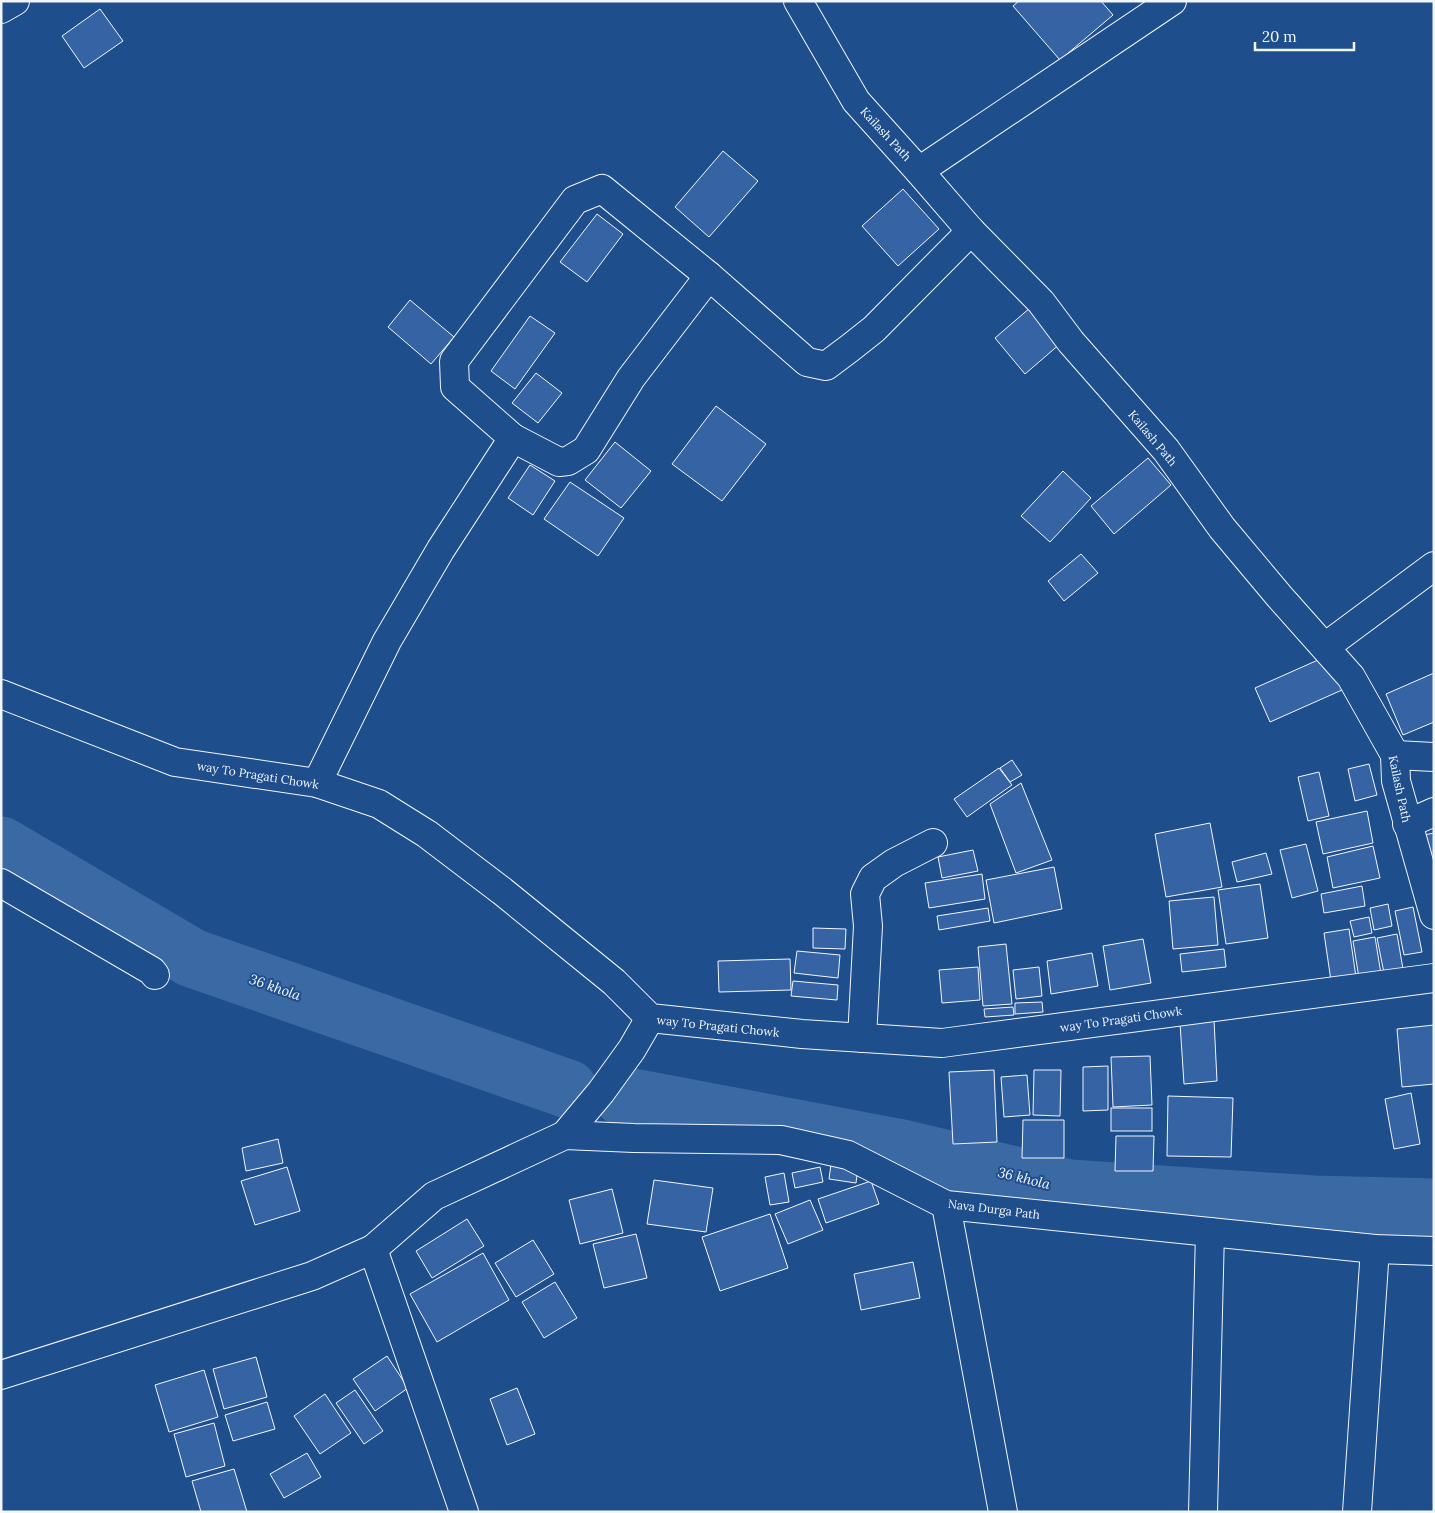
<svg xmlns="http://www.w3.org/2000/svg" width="1435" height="1513" font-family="Lora,serif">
<rect width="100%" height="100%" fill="#1f4e8c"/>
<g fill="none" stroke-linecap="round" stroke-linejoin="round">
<g stroke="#3b69a3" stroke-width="59">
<path d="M1,846l191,112 376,131"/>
<path d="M622,1096l280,53 167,40 245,16 120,3"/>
</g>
</g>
<g fill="#3563a3" stroke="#f2f6ff">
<path d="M1019,1h82l12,14 -53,45 -47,-54z"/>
<path d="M100,9l23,32 -39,27 -22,-32z"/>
<path d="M723,151l35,30 -49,56 -34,-30z"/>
<path d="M903,189l36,40 -41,37 -36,-40z"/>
<path d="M597,214l26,20 -36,48 -27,-20z"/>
<path d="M410,300l44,37 -23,27 -43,-37z"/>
<path d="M1031,307l30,36 -36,31 -30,-36z"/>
<path d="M530,316l25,17 -40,56 -24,-18z"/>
<path d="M536,373l26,20 -24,30 -26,-20z"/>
<path d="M716,406l50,38 -44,57 -50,-37z"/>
<path d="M615,442l36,29 -30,37 -36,-28z"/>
<path d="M1148,458l23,27 -57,49 -23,-28z"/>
<path d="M530,465l25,16 -22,34 -25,-17z"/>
<path d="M1063,471l28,27 -41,44 -29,-26z"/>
<path d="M570,482l54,36 -26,38 -54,-37z"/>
<path d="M1081,554l17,19 -34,28 -16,-20z"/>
<path d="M1327,656l15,34 -72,32 -15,-34z"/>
<path d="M1434,673v49l-31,13 -17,-41z"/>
<path d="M1012,760l10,15 -12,7 -10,-14z"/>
<path d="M1369,764l8,31 -22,6 -7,-32z"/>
<path d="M999,768l13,17 -45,32 -13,-18z"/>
<path d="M1319,772l10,44 -21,5 -10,-44z"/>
<path d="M1021,783l31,77 -36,13 -26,-69z"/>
<path d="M1367,811l6,32 -50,11 -7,-32z"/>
<path d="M1210,823l12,64 -56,10 -11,-63z"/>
<path d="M1434,833v41l-10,-39z"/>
<path d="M1306,844l12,47 -26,7 -12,-48z"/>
<path d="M1373,846l7,32 -47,10 -6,-31z"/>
<path d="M973,850l5,21 -36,7 -4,-21z"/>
<path d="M1266,853l6,21 -35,8 -5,-20z"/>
<path d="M1054,867l8,42 -68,14 -8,-43z"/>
<path d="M982,874l3,25 -56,9 -4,-25z"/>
<path d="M1260,884l8,54 -42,6 -8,-54z"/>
<path d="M1362,886l3,20 -41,7 -3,-19z"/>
<path d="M1214,897l4,48 -45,4 -4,-48z"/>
<path d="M1388,904l4,22 -18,4 -4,-22z"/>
<path d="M1413,907l9,45 -18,3 -9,-44z"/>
<path d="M988,908l2,13 -51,9 -2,-14z"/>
<path d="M1369,917l3,16 -18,4 -4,-16z"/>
<path d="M813,928l33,1 -1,20 -32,-1z"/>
<path d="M1349,929l7,48 -25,4 -7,-48z"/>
<path d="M1397,934l6,35 -19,4 -7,-35z"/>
<path d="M1375,937l6,37 -22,4 -6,-37z"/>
<path d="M1143,939l8,44 -41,7 -7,-44z"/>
<path d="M1006,944l6,60 -29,2 -5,-59z"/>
<path d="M1224,949l2,18 -44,5 -2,-18z"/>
<path d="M797,951l43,4 -2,23 -44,-5z"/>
<path d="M1092,953l6,33 -47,8 -4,-33z"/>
<path d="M790,959l1,31 -72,2 -1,-31z"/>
<path d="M978,967l2,33 -38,3 -3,-33z"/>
<path d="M1039,967l3,29 -26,3 -3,-29z"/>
<path d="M793,981l45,4 -1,15 -46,-4z"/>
<path d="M1042,1002l1,10 -28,2v-11z"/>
<path d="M1013,1007l1,8 -29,2 -1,-8z"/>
<path d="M1214,1020l3,61 -33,3 -4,-61z"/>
<path d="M1434,1025v59l-32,3 -5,-58z"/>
<path d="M1150,1056l2,49 -39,2 -2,-50z"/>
<path d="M1108,1066v44l-25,1v-44z"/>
<path d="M994,1070l3,72 -44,2 -4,-72z"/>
<path d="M1034,1070h27l-1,46 -27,-1z"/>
<path d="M1027,1075l3,40 -26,2 -3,-40z"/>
<path d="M1411,1093l9,51 -26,5 -9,-50z"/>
<path d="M1168,1096l65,2 -2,59 -64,-1z"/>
<rect x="1111" y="1108" width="41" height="23"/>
<path d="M1023,1120h41v38h-42z"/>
<path d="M1116,1136h38l-1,35h-38z"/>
<path d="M278,1139l5,24 -37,8 -4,-23z"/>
<path d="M831,1164l27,3 -2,16 -27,-4z"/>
<path d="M287,1167l13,44 -45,14 -14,-44z"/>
<path d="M820,1167l3,15 -28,6 -3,-15z"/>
<path d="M784,1173l5,29 -19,3 -5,-28z"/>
<path d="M654,1180l59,8 -7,44 -59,-8z"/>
<path d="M871,1181l8,23 -53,19 -8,-24z"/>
<path d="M612,1189l11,44 -43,11 -11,-44z"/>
<path d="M810,1200l13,30 -35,14 -13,-30z"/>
<path d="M770,1214l18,54 -68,23 -18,-54z"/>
<path d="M467,1219l17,27 -52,32 -16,-27z"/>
<path d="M636,1234l11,44 -43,10 -11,-44z"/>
<path d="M533,1240l21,34 -38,23 -21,-34z"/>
<path d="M483,1253l26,47 -72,42 -27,-48z"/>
<path d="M913,1262l7,36 -59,12 -7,-36z"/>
<path d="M555,1282l22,36 -33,20 -22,-36z"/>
<path d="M387,1356l21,32 -33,23 -22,-32z"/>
<path d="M256,1357l11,40 -43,12 -11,-40z"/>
<path d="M204,1370l14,47 -49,15 -14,-47z"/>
<path d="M517,1388l18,46 -28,11 -17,-46z"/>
<path d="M355,1390l28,41 -19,13 -28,-41z"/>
<path d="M325,1394l26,39 -31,21 -26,-38z"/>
<path d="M267,1402l8,27 -42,12 -8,-26z"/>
<path d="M214,1423l11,43 -39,11 -12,-43z"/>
<path d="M307,1453l14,24 -37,21 -14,-24z"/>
<path d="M234,1469l13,43h-46l-9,-31z"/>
</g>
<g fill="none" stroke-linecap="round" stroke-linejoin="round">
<g stroke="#f2f6ff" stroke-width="30">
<g id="street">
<path d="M798,1l58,100 63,70 52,60 70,71 30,40 95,108 56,78 57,68 72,81 44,78 1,26 38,134"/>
<path d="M1,9l14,-8"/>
<path d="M919,171l253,-170"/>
<path d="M513,438l46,24 9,-1 18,-11 45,-72 78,-102"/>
<path d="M1325,647l109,-81"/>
<path d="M1,694l174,68 142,21 62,21 48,30 75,57 112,91 36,36 152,16 140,9 492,-65"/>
<path d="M1395,755l39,2"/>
<path d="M317,783l70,-142 54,-92 72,-111 -58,-51 -1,-26 121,-161 27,-11 107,87 98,86 19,4 24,-18 24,-19 97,-98"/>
<path d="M1407,824l27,-12"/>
<path d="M1,883l151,88 3,4"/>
<path d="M862,1038l6,-112 -3,-32 8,-16 21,-15 39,-20"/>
<path d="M946,1205l57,307"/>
<path d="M373,1249l91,263"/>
<path d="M1,1375l311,-99 61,-27 61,-53 131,-61 69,3 147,2 67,15 98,50 429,44 59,2"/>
<path d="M1203,1512l7,-280"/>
<path d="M1357,1512l18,-263"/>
</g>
</g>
<g stroke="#f2f6ff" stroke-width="30">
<path id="secondary" d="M565,1135l36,-43 31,-43 18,-31"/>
</g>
<use href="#street" stroke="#1f4e8c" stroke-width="28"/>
<use href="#secondary" stroke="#1f4e8c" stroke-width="28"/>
</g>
<g text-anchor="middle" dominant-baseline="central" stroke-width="4" stroke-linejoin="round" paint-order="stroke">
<g font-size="12" fill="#f2f6ff" stroke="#1f4e8c">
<text transform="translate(886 134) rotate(47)">Kailash Path</text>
<text transform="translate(1153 438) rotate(50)">Kailash Path</text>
<text transform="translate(258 775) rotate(9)">way To Pragati Chowk</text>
<text transform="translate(1400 789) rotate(78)">Kailash Path</text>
<text transform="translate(1121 1019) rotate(-8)">way To Pragati Chowk</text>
<text transform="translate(718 1026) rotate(6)">way To Pragati Chowk</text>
<text transform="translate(994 1209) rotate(7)">Nava Durga Path</text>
</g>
<g font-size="14" font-style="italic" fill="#f2f6ff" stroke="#1f4e8c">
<text transform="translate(275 987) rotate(19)">36 khola</text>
<text transform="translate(1024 1178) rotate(14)">36 khola</text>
</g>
</g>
<rect width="1435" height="1513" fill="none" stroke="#f2f6ff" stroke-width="5"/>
<path d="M1255 42v8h99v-8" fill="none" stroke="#f2f6ff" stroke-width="2.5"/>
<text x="1262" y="42" font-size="15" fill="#f2f6ff" stroke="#1f4e8c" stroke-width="4" paint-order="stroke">20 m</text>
</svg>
